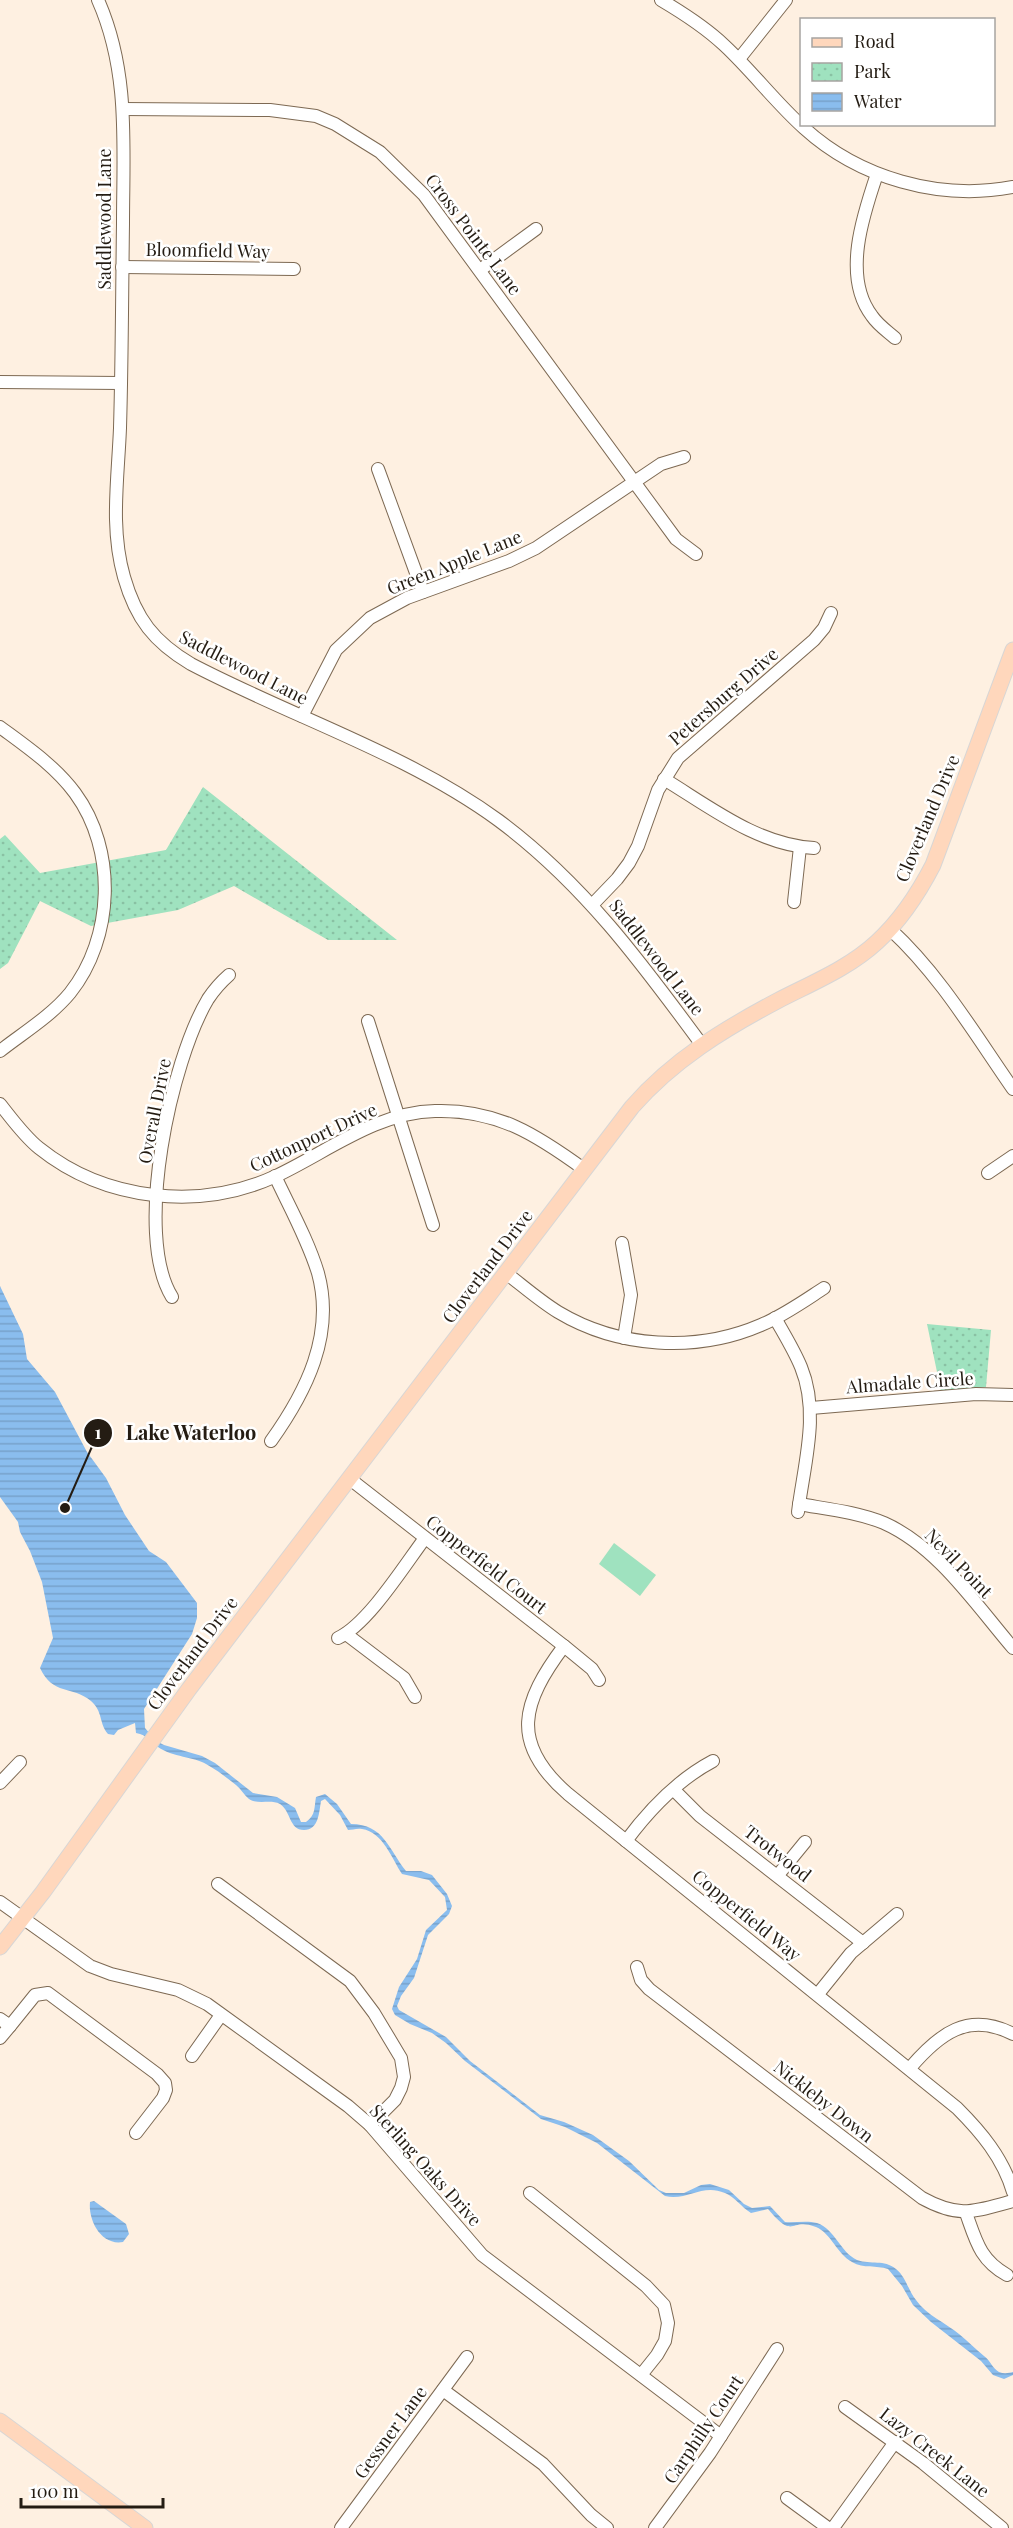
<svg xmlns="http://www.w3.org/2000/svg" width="1013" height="2528" font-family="'Playfair Display',serif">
<defs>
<pattern id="park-dots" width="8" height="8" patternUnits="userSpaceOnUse" patternTransform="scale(1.5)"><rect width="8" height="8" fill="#9fe2bf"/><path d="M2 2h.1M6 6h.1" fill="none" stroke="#89c1a3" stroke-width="1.8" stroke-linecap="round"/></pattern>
<pattern id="water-rules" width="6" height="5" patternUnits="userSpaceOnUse" patternTransform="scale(1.5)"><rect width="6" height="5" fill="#8abdee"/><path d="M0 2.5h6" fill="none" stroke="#77a2cb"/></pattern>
</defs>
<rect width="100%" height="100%" fill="#fef0e1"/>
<path fill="#9fe2bf" d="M614,1543l42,32 -16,21 -41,-32z"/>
<g fill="url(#park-dots)">
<path d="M203,787l194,153h-69l-94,-54 -56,24 -87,16 -51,-25 -32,62 -8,6v-130l5,-4 35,38 126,-23z"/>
<path d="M927,1324l64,6 -5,57 -45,4z"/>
</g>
<g fill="url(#water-rules)">
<path d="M0,1286l23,48 4,25 28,33 32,60 19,26 19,37 24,36 17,11 31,41v15l-5,16 -48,75 1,19 11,13 8,4 38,11 13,7 38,30 24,4 18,11 6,14h5c10,-7 8,-15 10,-25l9,-3 12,10 14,20c33,0 38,26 55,47h15l11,4 15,19 5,12 -3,8 -21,21 -14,43 -13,18 -4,10 2,4 47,27 24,24 70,54 24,7 29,13 36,26 30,29 7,3h18l17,-8 9,-1 19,6 15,14 8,4 18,-2 15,16c10,1 21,-2 32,1 18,6 23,29 40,37 14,5 27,-1 39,9 10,8 12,21 20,31 10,15 30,23 43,34 9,7 16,15 25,22 6,4 9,13 15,16 5,2 10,1 14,0v3l-9,4 -11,-4 -12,-14 -50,-39 -18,-17 -11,-19 -14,-17c-12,-4 -24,0 -36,-7 -15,-8 -21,-29 -36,-35 -27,-10 -21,14 -48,-18l-17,4c-10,-6 -16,-16 -26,-20 -23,-10 -37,8 -60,3l-68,-53 -32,-16 -24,-8 -76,-58 -19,-18 -14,-10 -22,-9 -15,-9 -3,-6 7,-22 18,-28 9,-29 21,-20 -2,-13 -16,-17 -27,-6c-10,-15 -19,-42 -40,-45 -5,-1 -10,1 -14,1l-8,-15 -15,-16 -4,2c-2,11 -2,29 -17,29 -15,0 -13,-19 -24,-26 -9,-5 -22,1 -31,-5 -5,-4 -8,-10 -13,-14 -9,-7 -19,-15 -30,-21 -11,-7 -34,-7 -48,-17 -9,-6 -10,-12 -22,-14l-1,-10 -17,7 -4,5 -6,-1c-9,-10 -5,-23 -17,-33 -19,-16 -38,-5 -51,-33l13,-30 -11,-56 -12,-31 -10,-19 -2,-10 -18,-25z"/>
<path d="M94,2201l32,23 3,10 -6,8c-22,4 -35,-22 -33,-40z"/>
</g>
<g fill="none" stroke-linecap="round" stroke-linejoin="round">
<g stroke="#7d6953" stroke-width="14">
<g id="minor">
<path d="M98,0c32,72 25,147 25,224 -1,68 -1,136 -3,204 -2,51 -10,100 4,149 12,42 30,65 67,87 101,53 215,89 307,156 84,62 143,142 204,225"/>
<path d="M661,0c22,13 44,27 63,45 28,26 51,57 80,83 55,50 135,73 209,59"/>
<path d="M739,59l47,-59"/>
<path d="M123,109l147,1 46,6 19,8 45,28 44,43 252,344 20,15"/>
<path d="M877,174c-14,41 -35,103 -5,142 6,9 15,15 23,22"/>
<path d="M122,267l172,2"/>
<path d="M480,270l56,-41"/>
<path d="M0,382l121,1"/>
<path d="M378,469l45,123"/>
<path d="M302,716l34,-66 34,-32 37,-20 102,-37 27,-13 125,-84 23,-7"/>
<path d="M0,727c27,20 55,39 75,66 42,57 39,145 -5,200 -19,23 -47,40 -70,58"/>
<path d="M664,779c46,28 94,66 150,69"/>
<path d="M794,902l6,-55"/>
<path d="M593,904l24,-25 12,-16 9,-17 20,-56 20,-32 136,-118 10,-12 7,-15"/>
<path d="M890,929c50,46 84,104 123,160"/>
<path d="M368,1021l65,204"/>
<path d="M0,1104c12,15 24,32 39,44 66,53 161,63 237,28 51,-24 101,-64 159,-65 62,-2 102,24 150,59"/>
<path d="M988,1173l25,-17"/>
<path d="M622,1243l9,52 -7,43"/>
<path d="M506,1273c17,13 34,28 52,39 60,36 138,41 203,13 22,-9 43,-24 63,-37"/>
<path d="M172,1297c-39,-63 -1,-236 36,-298 6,-9 13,-17 21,-24"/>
<path d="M775,1318c9,16 19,32 26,49 19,46 3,97 -3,145"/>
<path d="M811,1408l165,-14 37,1"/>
<path d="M271,1441c35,-49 64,-106 47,-168 -10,-33 -28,-65 -43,-97"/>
<path d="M350,1479l214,167 28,23 7,11"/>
<path d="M799,1504c28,5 58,8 85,19 54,24 92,82 129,125"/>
<path d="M346,1634l58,44 11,19"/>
<path d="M338,1638c30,-14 66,-72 87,-100"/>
<path d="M564,1646c-42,56 -55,97 4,148l389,314c24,24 46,50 56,84"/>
<path d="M0,1783l20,-21"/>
<path d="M674,1790l26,26 163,127"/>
<path d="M626,1841c23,-31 53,-62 87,-80"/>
<path d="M778,1875l27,-33"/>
<path d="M218,1884l132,97 24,32 27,45 3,19 -3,11 -6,12 -25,25"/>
<path d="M0,1902l90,64 21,8 67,16 29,14 141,102 22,19 112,130 239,181"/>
<path d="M637,1967l4,13 8,9 273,209c38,21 53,13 91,3"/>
<path d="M818,1994l33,-41 46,-39"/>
<path d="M0,2019l10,7 25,-31 13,-2 109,81 8,9 1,7 -3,8 -27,35"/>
<path d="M0,2038l10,-12"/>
<path d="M192,2056l29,-41"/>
<path d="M910,2068c29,-34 58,-57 103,-34"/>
<path d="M530,2193l116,93 18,19 4,18 -3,18 -8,14 -16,20"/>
<path d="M966,2213c10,28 14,47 41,62"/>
<path d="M443,2390l100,74 48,51 16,13"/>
<path d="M845,2407l78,56 79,65"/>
<path d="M787,2498l41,30"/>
<path d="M341,2528l126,-171"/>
<path d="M655,2528l55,-75 67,-104"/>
<path d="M833,2528l62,-86"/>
</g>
</g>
<g stroke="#d8d6d5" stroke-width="17">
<g id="major">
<path d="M0,1947l43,-55 146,-203 443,-582c41,-47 92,-78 147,-107 33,-17 70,-32 98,-58 24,-22 41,-48 56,-77l80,-215"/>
<path d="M0,2421l145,107"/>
</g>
</g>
<use href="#minor" stroke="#fff" stroke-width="12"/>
<use href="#major" stroke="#ffd7bc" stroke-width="15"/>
</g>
<g text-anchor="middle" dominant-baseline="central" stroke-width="5" stroke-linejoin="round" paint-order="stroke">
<g font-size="18" fill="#241c13" stroke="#fff">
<text transform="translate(104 219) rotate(-90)">Saddlewood Lane</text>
<text transform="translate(474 234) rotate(53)">Cross Pointe Lane</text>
<text transform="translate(208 250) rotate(1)">Bloomfield Way</text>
<text transform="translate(454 562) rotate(-22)">Green Apple Lane</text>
<text transform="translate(244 667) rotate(27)">Saddlewood Lane</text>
<text transform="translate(723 696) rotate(-41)">Petersburg Drive</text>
<text transform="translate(927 818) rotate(-67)">Cloverland Drive</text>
<text transform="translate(657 957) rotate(52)">Saddlewood Lane</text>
<text transform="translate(154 1111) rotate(-79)">Overall Drive</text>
<text transform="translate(313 1137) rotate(-25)">Cottonport Drive</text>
<text transform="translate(487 1266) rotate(-53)">Cloverland Drive</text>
<text transform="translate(910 1382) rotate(-4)">Almadale Circle</text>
<text transform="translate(959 1563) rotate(46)">Nevil Point</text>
<text transform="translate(487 1564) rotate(38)">Copperfield Court</text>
<text transform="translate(192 1653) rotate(-53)">Cloverland Drive</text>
<text transform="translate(778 1853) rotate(38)">Trotwood</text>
<text transform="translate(747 1915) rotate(39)">Copperfield Way</text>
<text transform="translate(824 2101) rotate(38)">Nickleby Down</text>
<text transform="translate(426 2165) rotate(48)">Sterling Oaks Drive</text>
<text transform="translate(703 2429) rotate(-56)">Carphilly Court</text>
<text transform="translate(390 2432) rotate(-54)">Gessner Lane</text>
<text transform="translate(935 2452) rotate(38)">Lazy Creek Lane</text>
</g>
</g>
<path fill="none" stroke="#241c13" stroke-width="2" d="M65 1508L98 1433"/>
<g fill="#241c13" stroke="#fff" stroke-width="2">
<circle cx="65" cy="1508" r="6"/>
<circle cx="98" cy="1433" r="15"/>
</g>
<g font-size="18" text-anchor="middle" font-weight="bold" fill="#fff">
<text x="98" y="1439">1</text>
</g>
<g font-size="20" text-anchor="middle" font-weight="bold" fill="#241c13" stroke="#fff" stroke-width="5" stroke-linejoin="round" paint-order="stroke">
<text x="191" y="1440">Lake Waterloo</text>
</g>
<rect x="800" y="18" width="195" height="108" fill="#ffffff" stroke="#a7a4a1" stroke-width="1.5"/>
<rect x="812" y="38" width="30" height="9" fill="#ffd7bc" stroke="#a7a4a1" stroke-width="1.5"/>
<text x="854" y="48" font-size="18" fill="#241c13">Road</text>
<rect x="812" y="63" width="30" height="18" fill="url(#park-dots)" stroke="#a7a4a1" stroke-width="1.5"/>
<text x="854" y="78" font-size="18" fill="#241c13">Park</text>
<rect x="812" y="93" width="30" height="18" fill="url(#water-rules)" stroke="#a7a4a1" stroke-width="1.5"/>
<text x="854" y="108" font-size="18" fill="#241c13">Water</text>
<path d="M21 2498v9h142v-9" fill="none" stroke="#241c13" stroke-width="3"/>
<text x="30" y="2498" font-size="18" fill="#241c13" stroke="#ffffff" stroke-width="4.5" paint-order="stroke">100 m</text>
</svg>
